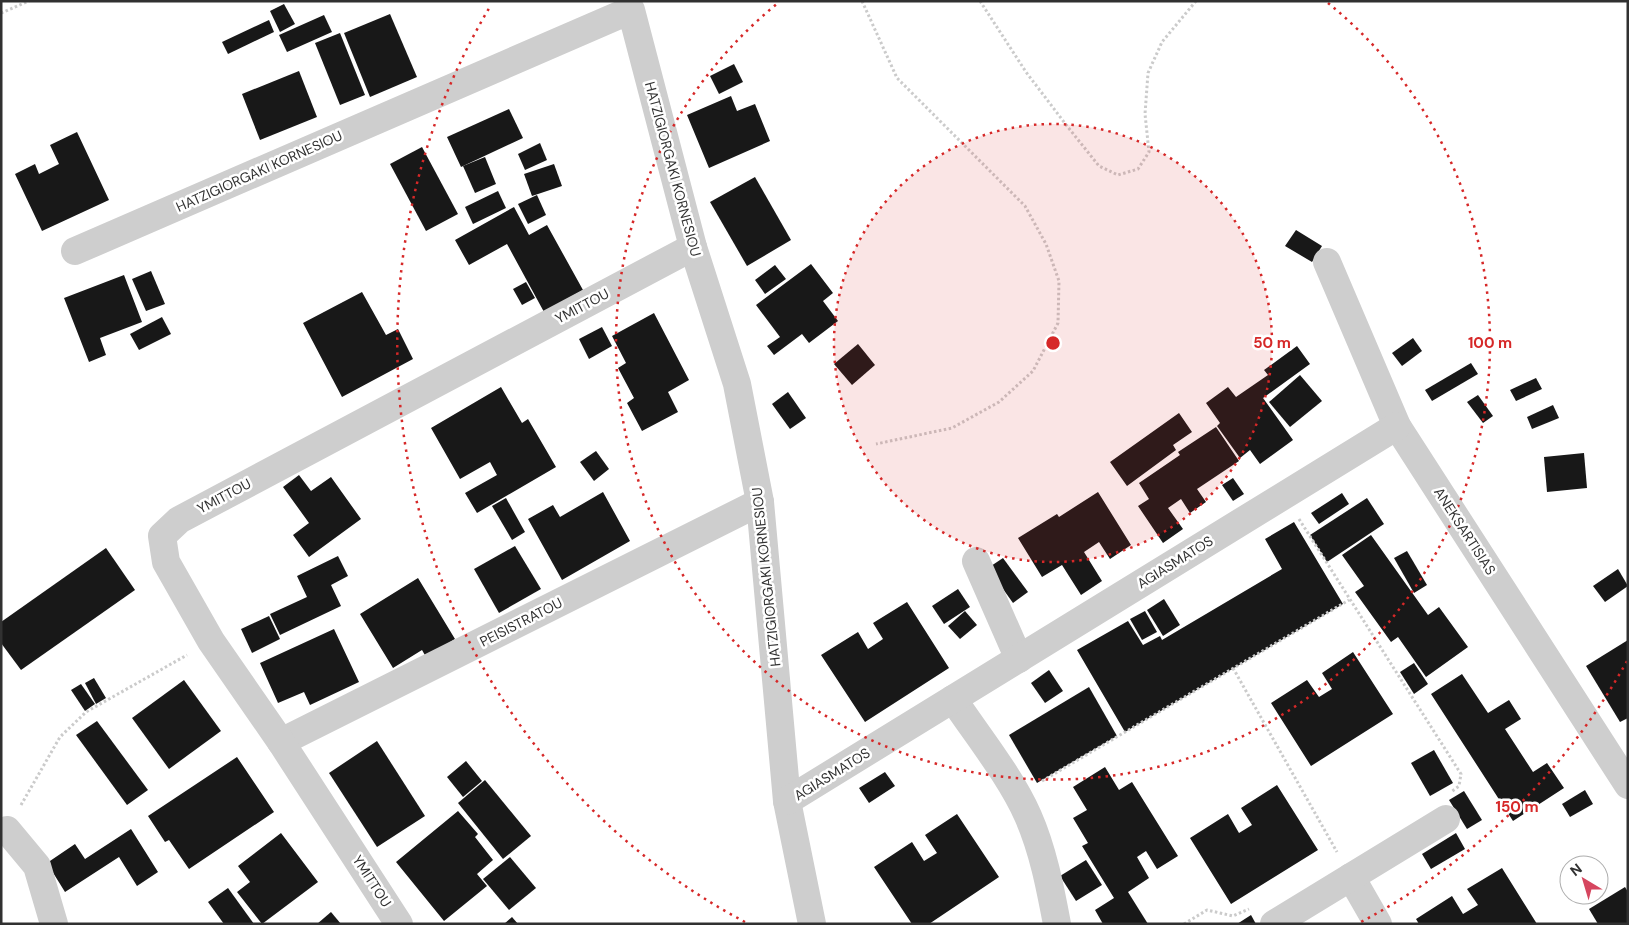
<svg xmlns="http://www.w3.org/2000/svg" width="1629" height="925" font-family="'DM Sans',sans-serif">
<rect width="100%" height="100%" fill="#fff"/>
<g fill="#181818">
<path d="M284,4l11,20 -15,8 -10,-21z"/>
<path d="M390,14l27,63 -47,20 -26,-64z"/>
<path d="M324,15l8,17 -45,20 -8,-17z"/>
<path d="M269,20l5,12 -46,22 -6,-12z"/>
<path d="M340,33l25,62 -25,10 -25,-62z"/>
<path d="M734,64l9,18 -24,12 -9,-18z"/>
<path d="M299,71l18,46 -57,23 -18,-46z"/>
<path d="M731,96l6,15 18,-7 15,37 -61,27 -22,-53z"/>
<path d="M509,109l14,29 -62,29 -14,-30z"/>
<path d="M77,132l32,68 -67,31 -27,-57 20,-10 4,10 20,-10 -9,-19z"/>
<path d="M540,143l7,17 -22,10 -7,-16z"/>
<path d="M422,147l36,67 -32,17 -36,-67z"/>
<path d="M485,157l11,27 -21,9 -12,-27z"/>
<path d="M554,164l8,22 -30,10 -8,-22z"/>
<path d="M755,177l36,63 -44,26 -37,-64z"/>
<path d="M498,191l8,17 -33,16 -8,-17z"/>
<path d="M537,195l9,20 -18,9 -10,-20z"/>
<path d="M514,207l15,28 18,-10 36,65 -39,22 -37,-68 -38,21 -14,-25z"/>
<path d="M1296,230l26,16 -10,16 -27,-16z"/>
<path d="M811,264l22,29 -10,8 15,20 -29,22 -7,-9 -28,21 -7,-9 13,-9 -24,-32z"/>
<path d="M775,265l11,14 -21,15 -10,-14z"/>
<path d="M151,271l14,33 -19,7 -14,-32z"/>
<path d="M124,275l18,47 -42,16 6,17 -17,7 -25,-64z"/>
<path d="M526,282l9,16 -13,7 -9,-16z"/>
<path d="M362,292l24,43 12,-6 15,30 -71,38 -39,-74z"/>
<path d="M654,313l35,67 -21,12 10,20 -36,19 -15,-28 7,-5 -16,-30 8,-5 -14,-27z"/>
<path d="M162,317l9,17 -32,16 -9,-16z"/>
<path d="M602,327l10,19 -23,13 -10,-20z"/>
<path d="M1413,338l9,13 -20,15 -10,-13z"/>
<path d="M858,344l17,21 -23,20 -18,-21z"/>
<path d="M1297,346l13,18 -47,34 30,42 -33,24 -10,-14 -10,8 -23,-32 3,-3 -14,-20 22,-16 8,10 32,-22 -4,-5z"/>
<path d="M1471,363l7,11 -46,27 -7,-11z"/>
<path d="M1300,375l22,26 -32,26 -21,-25z"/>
<path d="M1536,378l6,11 -26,12 -6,-11z"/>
<path d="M501,387l21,36 6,-4 28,48 -79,46 -12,-20 32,-18 -7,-13 -30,17 -29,-51z"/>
<path d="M788,392l18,26 -16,11 -18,-25z"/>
<path d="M1478,395l15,21 -10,7 -16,-21z"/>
<path d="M1553,405l6,13 -27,11 -5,-12z"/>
<path d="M1179,413l13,19 -19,13 3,5 -49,36 -17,-24z"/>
<path d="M1216,427l23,34 -42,28 9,13 -16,11 -9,-14 -13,9 15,21 -20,14 -25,-37 11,-7 -10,-16 41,-28 -2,-3z"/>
<path d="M596,451l13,18 -15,12 -14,-19z"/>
<path d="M1584,453l3,35 -40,4 -3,-35z"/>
<path d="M299,475l12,16 20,-14 30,42 -52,38 -16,-22 16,-12 -26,-36z"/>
<path d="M1233,478l11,16 -11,7 -11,-16z"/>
<path d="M603,492l27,49 -68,39 -34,-61 25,-14 7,12z"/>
<path d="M1098,492l33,53 -21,14 -11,-17 -15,10 18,29 -21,14 -19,-30 -20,12 -24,-39 39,-24 2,3z"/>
<path d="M1342,493l7,11 -30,20 -8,-11z"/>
<path d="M506,498l19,34 -13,8 -20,-34z"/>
<path d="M1367,498l17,26 -57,38 -17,-27z"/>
<path d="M1294,522l49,82 -218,128 -48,-82 51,-29 15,24 17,-9 2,4 120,-71 -17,-30z"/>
<path d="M1371,535l57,80 11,-8 29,40 -42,30 -28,-40 -7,5 -36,-50 9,-6 -22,-31z"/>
<path d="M515,546l26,43 -42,24 -25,-44z"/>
<path d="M106,548l29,42 -114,80 -20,-27v-21z"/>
<path d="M1407,551l20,34 -13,8 -20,-35z"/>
<path d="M338,556l10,20 -17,9 10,21 -61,29 -10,-21 37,-17 -10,-21z"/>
<path d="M1003,558l25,34 -15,11 -25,-35z"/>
<path d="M1618,569l10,17 -23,16 -12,-16z"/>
<path d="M418,578l37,61 -29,18 -4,-7 -29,18 -33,-54z"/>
<path d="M958,589l12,18 -26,17 -12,-18z"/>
<path d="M1164,599l16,26 -17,11 -16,-26z"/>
<path d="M907,602l42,66 -84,54 -44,-67 37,-23 10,17 15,-10 -10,-16z"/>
<path d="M965,611l12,14 -17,14 -12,-13z"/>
<path d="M1145,611l12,21 -15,8 -12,-21z"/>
<path d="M269,616l11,23 -28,14 -11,-24z"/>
<path d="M334,629l25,53 -49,23 -6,-13 -26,11 -18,-40z"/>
<path d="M1628,640v78l-8,4 -34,-56z"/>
<path d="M1353,652l40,62 -82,52 -40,-63 36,-23 12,17 13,-8 -10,-16z"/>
<path d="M1414,663l14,21 -14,10 -14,-22z"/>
<path d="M1049,670l14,21 -18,12 -14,-20z"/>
<path d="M1462,674l26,39 21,-13 12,19 -16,10 28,43 14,-9 17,25 -51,33 -82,-127z"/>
<path d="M94,678l12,20 -10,6 -11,-21z"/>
<path d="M184,680l37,51 -52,38 -37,-51z"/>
<path d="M81,684l14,20 -10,7 -14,-21z"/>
<path d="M1089,687l28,49 -80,47 -28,-48z"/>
<path d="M97,721l51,69 -21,15 -51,-70z"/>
<path d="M377,741l48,75 -48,31 -48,-74z"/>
<path d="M1434,750l19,33 -23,13 -19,-33z"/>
<path d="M237,757l37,55 -85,57 -20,-29 -4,2 -17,-26z"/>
<path d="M466,761l16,20 -19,16 -16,-20z"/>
<path d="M1105,767l14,23 13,-8 46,74 -21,13 -11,-18 -9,6 12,21 -21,14 20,32h-45l-8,-14 19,-12 -32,-52 6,-3 -15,-25 14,-8 -14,-23z"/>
<path d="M885,772l10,14 -26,17 -10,-15z"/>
<path d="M485,780l46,56 -28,23 -45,-56z"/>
<path d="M1277,785l41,65 -87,54 -41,-66 38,-24 11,19 13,-8 -11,-17z"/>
<path d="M1585,790l8,14 -23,13 -8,-13z"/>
<path d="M1464,791l18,29 -15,9 -18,-29z"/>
<path d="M458,811l20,23 -3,3 18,23 -16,14 10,12 -43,35 -48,-59z"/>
<path d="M957,814l42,63 -70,47h-17l-38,-57 38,-25 12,19 13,-8 -12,-18z"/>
<path d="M131,829l27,43 -21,14 -18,-29 -54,35 -18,-29 28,-19 10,15z"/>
<path d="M281,833l37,49 -56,42 -25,-32 13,-10 -12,-16z"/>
<path d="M1456,833l9,16 -34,20 -9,-15z"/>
<path d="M510,857l26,31 -27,22 -26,-31z"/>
<path d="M1086,860l16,25 -26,16 -16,-25z"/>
<path d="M1502,868l35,56h-118l-3,-5 36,-23 11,18 15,-9 -11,-16z"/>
<path d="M1625,887l3,5v32h-30l-9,-15z"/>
<path d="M228,888l26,36h-30l-16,-22z"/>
<path d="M331,912l10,12h-24z"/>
<path d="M1251,915l5,9h-19z"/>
<path d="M512,917l6,7h-14z"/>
</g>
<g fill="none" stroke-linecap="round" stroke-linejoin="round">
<g stroke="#cbcbcb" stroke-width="3" stroke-dasharray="2.5 2.5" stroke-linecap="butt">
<path d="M862,1l35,77 128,128 21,38 13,37 -1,42 -25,48 -34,31 -47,26 -76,16"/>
<path d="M980,1l46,71 41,54 32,40 19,9 20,-6 11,-17 -4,-38 3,-41 14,-31 34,-41"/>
<path d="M1,13l28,-12"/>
<path d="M1299,519l162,255 -2,12 -8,6"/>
<path d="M1233,668l104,184"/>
<path d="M1042,781l307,-181"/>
<path d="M21,805l39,-68 26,-25 101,-57"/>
<path d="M1184,924l23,-14 26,6 16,-7"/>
</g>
<g stroke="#cecece" stroke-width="28">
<path d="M75,251l556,-241 62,237 44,137 23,118 27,299 25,123"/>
<path d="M1327,262l70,164 231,359"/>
<path d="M976,561l43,98"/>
<path d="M953,699c24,36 58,78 75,117 15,34 22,71 29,108"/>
<path d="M281,742l479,-240"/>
<path d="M787,801l610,-375"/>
<path d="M7,830l30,36 17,58"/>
<path d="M1351,877l27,47"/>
<path d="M399,924l-118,-182 -70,-101 -45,-79 -4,-26 17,-16 514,-273"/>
<path d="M1274,924l172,-105"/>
</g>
</g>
<circle cx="1053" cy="343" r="219" fill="#d62828" fill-opacity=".12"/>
<g fill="none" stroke="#d62828" stroke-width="2.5" stroke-dasharray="2.5 5">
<circle cx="1053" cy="343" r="219"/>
<path d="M1328 3A437 437 0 1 1 778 3"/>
<path d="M1627 661A656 656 0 0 1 1361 922M745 922A656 656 0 0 1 491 5"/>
</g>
<g text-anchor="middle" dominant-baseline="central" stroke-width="5" stroke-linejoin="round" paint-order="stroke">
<g font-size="14" fill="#313131" stroke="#fff">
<text transform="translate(673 169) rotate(75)">HATZIGIORGAKI KORNESIOU</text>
<text transform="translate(259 171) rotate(-24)">HATZIGIORGAKI KORNESIOU</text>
<text transform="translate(582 306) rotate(-28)">YMITTOU</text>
<text transform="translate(224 496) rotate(-28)">YMITTOU</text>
<text transform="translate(1465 531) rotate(57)">ANEKSARTISIAS</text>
<text transform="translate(1175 562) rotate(-32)">AGIASMATOS</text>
<text transform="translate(766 577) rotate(-96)">HATZIGIORGAKI KORNESIOU</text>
<text transform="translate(521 622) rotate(-27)">PEISISTRATOU</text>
<text transform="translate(832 774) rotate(-32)">AGIASMATOS</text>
<text transform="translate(372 881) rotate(57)">YMITTOU</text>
</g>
</g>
<circle cx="1053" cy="343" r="8" fill="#d62828" stroke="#fff" stroke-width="2.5"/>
<g font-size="15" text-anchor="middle" font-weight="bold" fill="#d62828" stroke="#fff" stroke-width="5" stroke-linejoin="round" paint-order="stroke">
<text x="1272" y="348">50 m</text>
<text x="1490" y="348">100 m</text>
<text x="1517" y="812">150 m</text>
</g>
<rect width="1629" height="925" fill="none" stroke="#313131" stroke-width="5"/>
<g transform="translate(1584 880) rotate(322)"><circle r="24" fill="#ffffff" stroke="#adadad"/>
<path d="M0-4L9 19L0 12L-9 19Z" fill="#d6465f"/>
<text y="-8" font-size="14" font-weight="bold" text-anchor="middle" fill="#313131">N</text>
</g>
</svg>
